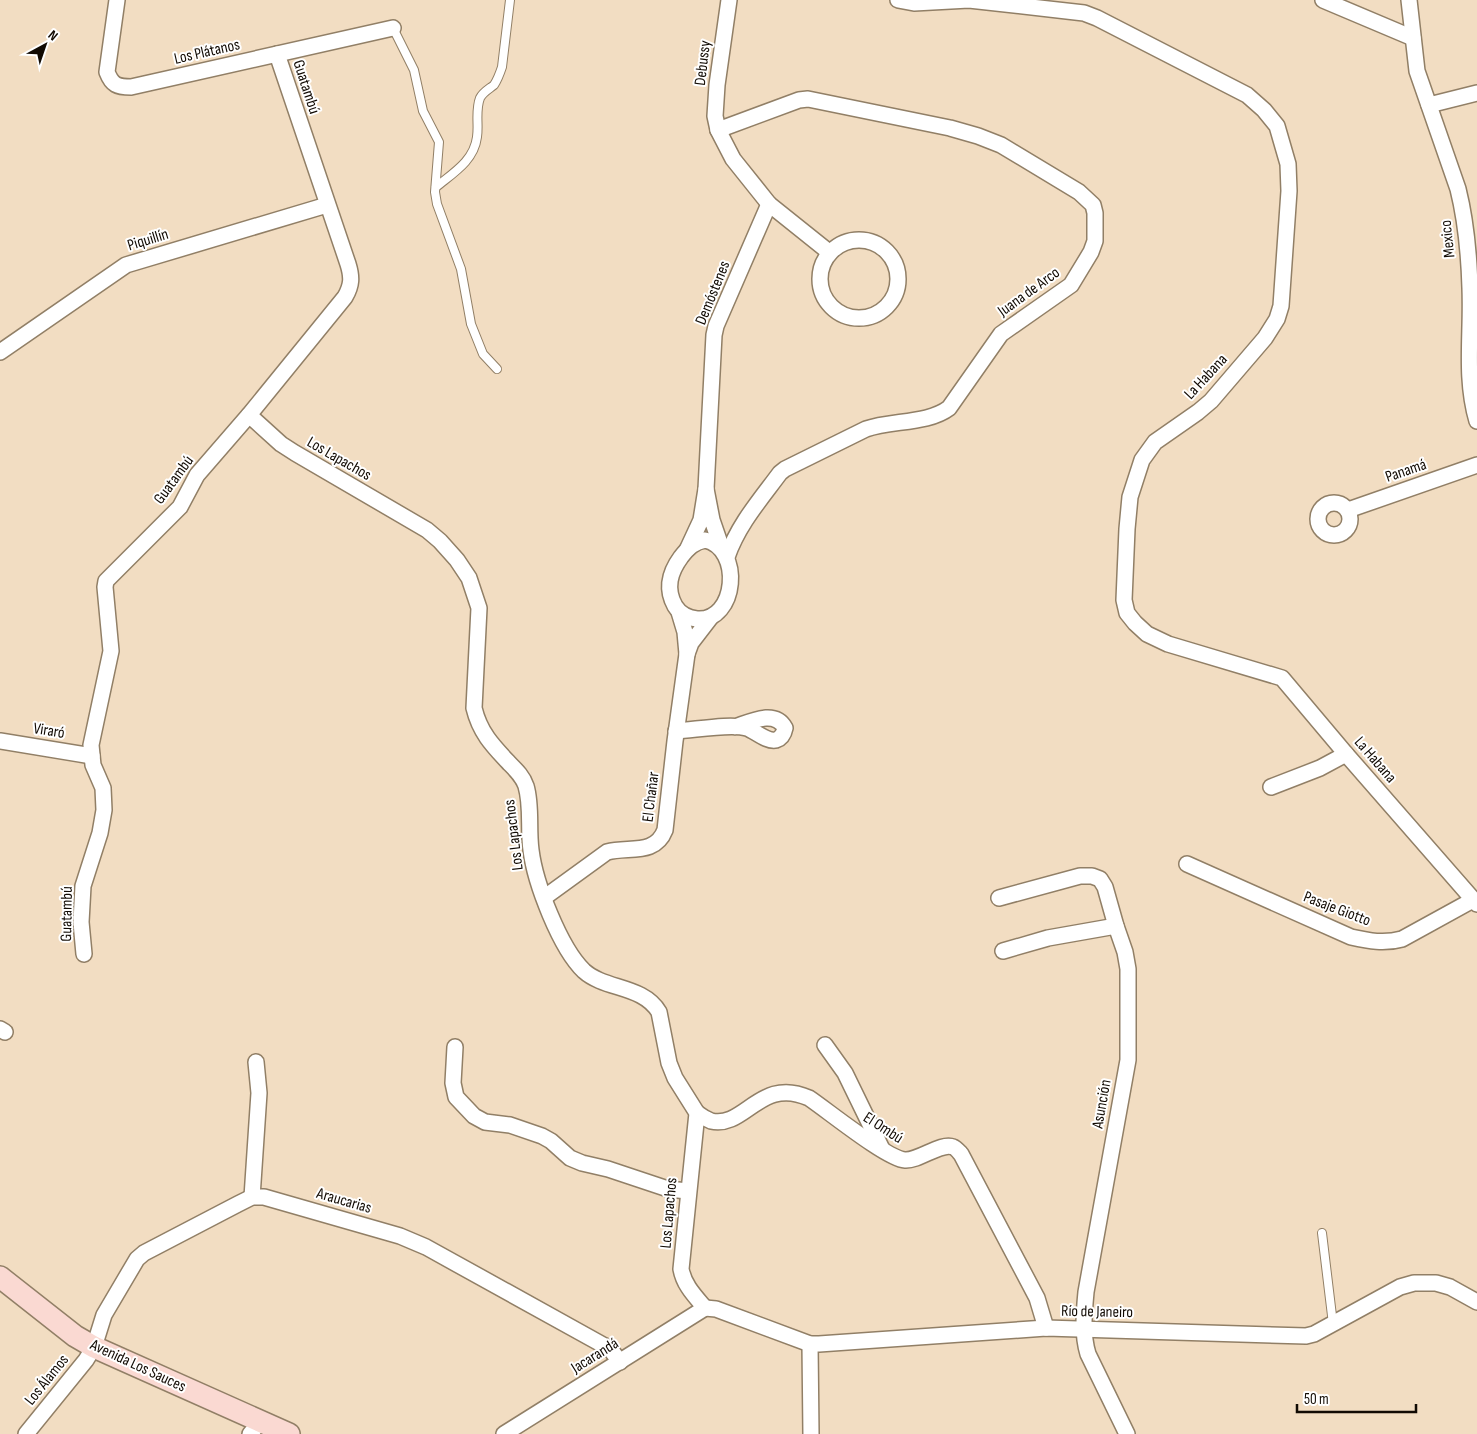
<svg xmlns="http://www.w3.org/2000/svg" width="1477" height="1434" font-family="'Sofia Sans Condensed',sans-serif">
<rect width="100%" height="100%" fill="#f2ddc2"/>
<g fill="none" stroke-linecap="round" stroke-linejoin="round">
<g stroke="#917f66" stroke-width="10">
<g id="lane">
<path d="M393,28l21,42 9,41 16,31 -4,50 2,12 24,65 10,55 12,30 14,15"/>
<path d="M436,187c17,-14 38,-26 41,-50 2,-12 -2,-26 3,-39 3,-6 9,-9 14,-13 4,-6 6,-12 8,-18l8,-67"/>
<path d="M1322,1233l11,91"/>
</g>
</g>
<g stroke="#917f66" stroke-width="18">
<g id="street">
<path d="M117,0l-10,72c5,13 10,15 24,15l262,-59"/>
<path d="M729,0l-12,85 -2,31 3,14 15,29 36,45 60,48"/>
<path d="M898,0l16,3 55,-3 115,13 13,5 150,77 17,15 13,16 11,38 1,27 -8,115 -4,13 -12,19 -54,63 -13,11 -43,30 -13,18 -12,37 -3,32 -3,71 3,13 8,10 12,11 21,10 114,34 64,76 131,150"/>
<path d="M1323,0l90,38"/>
<path d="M1409,0l8,71 41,118c8,32 11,66 12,99 2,45 -6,89 7,133"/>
<path d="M1429,105l48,-12"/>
<path d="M718,130l81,-30 9,-1 142,29 28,8 23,9 78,47 14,13 2,8v28l-4,11 -20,33 -70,49 -52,74c-21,16 -58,12 -83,21l-81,40 -5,4c-20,27 -42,52 -53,84"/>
<circle cx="859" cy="279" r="39"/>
<path d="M0,352l126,-87 201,-60"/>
<path d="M249,415l32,29 14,9 132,77 13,11 17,19 12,18 10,30 -5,100c6,25 19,38 36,56 7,7 13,13 16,22 6,20 2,43 5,64 4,33 29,98 53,121 21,19 59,14 75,41l10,51 6,15 22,35 -16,156c3,16 13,26 24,39"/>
<path d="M706,489l8,-154 2,-9 53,-122"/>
<circle cx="1334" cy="519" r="16"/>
<path d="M1348,510l129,-45"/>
<path d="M705,540c38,8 32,82 -8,79 -9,-1 -17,-5 -22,-13 -10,-18 -5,-34 6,-49 7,-9 13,-15 24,-17z"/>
<path d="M688,548l13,-28 5,-31 6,31 10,29"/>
<path d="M679,612l6,20 2,22 4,-11 20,-26"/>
<path d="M676,731c19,-1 54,-8 71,-3 8,3 20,14 29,12 6,-2 8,-7 9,-12 -10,-19 -35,-6 -50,-1"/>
<path d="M0,741l92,15"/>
<path d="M1271,787l49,-19 26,-14"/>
<path d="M1187,864l164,73c18,4 33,7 51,2l71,-39"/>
<path d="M545,897l62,-45c22,-6 48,4 58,-22l10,-89 12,-87"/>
<path d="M999,898l81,-22h12l8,3 5,8 11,39 9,26 3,17v91l-42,232c-2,21 -4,42 2,62l39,80"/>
<path d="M1003,951l45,-13 68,-12"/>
<path d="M84,954l-3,-32 2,-36 17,-53 4,-23 -1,-22 -10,-23 -2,-20 20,-94 -6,-64 1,-6 74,-74 17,-32 52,-60 96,-118c7,-12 7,-20 3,-33l-71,-210"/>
<path d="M0,1029l5,3"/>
<path d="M825,1045l20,28 37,76"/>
<path d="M455,1047l-2,36 3,14 18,19 11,6 25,3 32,11 9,5 19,17 12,5 26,6 60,20 20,2"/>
<path d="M697,1113c4,3 9,6 14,8 34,8 49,-45 98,-23 18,12 78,61 96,62 14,1 36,-18 48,-13 3,1 6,5 8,7l76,144 9,30"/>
<path d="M252,1197l7,-104 -3,-31"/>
<path d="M705,1308l11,1 94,35h9l227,-16 260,8 8,-2 86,-47 14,-4h22l14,4 27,15"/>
<path d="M810,1344l1,90"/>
<path d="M26,1434l60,-74 8,-13 10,-32 33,-56 7,-6 94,-49 14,-7h12l136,39 26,11 177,98 8,5 9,12"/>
<path d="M250,1434l10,-12"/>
<path d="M504,1434l201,-126"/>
</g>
</g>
<g stroke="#917f66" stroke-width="24">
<path id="secondary" d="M0,1277l75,59 19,11 195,87"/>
</g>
<use href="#lane" stroke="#fff" stroke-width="8"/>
<use href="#street" stroke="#fff" stroke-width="15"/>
<use href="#secondary" stroke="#fad9d2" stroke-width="21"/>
</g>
<g text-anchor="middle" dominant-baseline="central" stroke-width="4" stroke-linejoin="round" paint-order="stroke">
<g font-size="16" fill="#110a03" stroke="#fff">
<text transform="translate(207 52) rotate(-13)">Los Plátanos</text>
<text transform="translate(703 63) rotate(-83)">Debussy</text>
<text transform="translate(306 87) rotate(72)">Guatambú</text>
<text transform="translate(1448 239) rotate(-96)">Mexico</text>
<text transform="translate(148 240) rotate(-17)">Piquillín</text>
<text transform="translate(1029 292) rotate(-36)">Juana de Arco</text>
<text transform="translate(713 293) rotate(-68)">Demóstenes</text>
<text transform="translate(1206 377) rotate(-47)">La Habana</text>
<text transform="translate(339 459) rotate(30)">Los Lapachos</text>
<text transform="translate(1406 471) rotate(-19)">Panamá</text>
<text transform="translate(174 480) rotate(-54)">Guatambú</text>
<text transform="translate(49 731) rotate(9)">Viraró</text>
<text transform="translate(1375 760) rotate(49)">La Habana</text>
<text transform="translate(651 797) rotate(-83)">El Chañar</text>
<text transform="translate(514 835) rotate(-97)">Los Lapachos</text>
<text transform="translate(1337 909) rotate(21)">Pasaje Giotto</text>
<text transform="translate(67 914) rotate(-89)">Guatambú</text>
<text transform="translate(1102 1104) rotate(-80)">Asunción</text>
<text transform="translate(883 1128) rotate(33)">El Ombú</text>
<text transform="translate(344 1201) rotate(16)">Araucarias</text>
<text transform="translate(669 1213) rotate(-85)">Los Lapachos</text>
<text transform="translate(1097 1312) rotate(1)">Río de Janeiro</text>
<text transform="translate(595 1356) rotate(-32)">Jacarandá</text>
<text transform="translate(138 1366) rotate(25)">Avenida Los Sauces</text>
<text transform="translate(47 1380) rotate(-51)">Los Álamos</text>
</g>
</g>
<g transform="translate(45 45) rotate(40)" stroke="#ffffff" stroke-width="4" paint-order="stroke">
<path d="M0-4L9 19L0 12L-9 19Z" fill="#110a03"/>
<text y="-8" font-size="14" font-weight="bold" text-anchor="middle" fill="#110a03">N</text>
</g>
<path d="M1297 1404v8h119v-8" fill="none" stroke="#110a03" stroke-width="2.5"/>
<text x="1304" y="1404" font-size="15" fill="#110a03" stroke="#ffffff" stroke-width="4" paint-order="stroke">50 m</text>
</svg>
